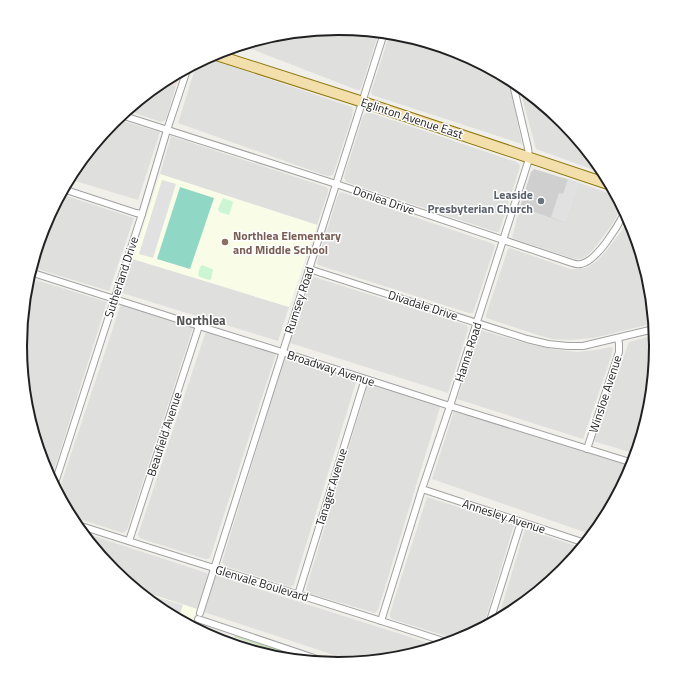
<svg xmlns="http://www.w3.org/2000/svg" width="676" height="692" font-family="'Titillium Web',sans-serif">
<rect width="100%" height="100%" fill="#f1efe9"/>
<g fill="#dfdfde">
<path d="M338,28l41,4 -18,56 -1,2h-3l-116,-45 35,-11z"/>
<path d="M390,33l10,1 60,18 48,26 14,66 -150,-49 -1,-3z"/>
<path d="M206,58l146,49 1,2 -1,8 -19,58 -6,1 -149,-53 19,-61z"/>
<path d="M161,82l15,4 -10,33 -2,2 -3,1 -35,-12z"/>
<path d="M520,86l43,35 40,49 2,4 -69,-25 -14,-52z"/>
<path d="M368,112l148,50 3,2 1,3 -21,65h-3l-150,-50 -2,-5 19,-61 2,-2z"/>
<path d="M116,119l44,13 -22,68 -69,-21 5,-10z"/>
<path d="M171,136l155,51 2,2v3l-11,33 -157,-51z"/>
<path d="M580,183l37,13 5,10 -10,19 -20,26 -7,6 -4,2h-5l-5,-1 -56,-19 -3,-2 8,-30 46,15z"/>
<path d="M341,192l153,52 1,2 -22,67h-4l-151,-48 -1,-2 1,-4 20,-64z"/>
<path d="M60,194l74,24 -25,73 -78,-24 13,-43z"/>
<path d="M629,218l3,7 18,59 4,39 -60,15 -25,2 -16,-1 -12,-3 -55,-18v-3l22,-66 2,-1 60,21h8l8,-1 12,-8 9,-10 16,-21z"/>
<path d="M133,259l156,48 -11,34 -156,-48z"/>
<path d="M314,277l152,48 2,2v2l-20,64 -158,-50 21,-63z"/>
<path d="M36,280l71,22 -56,178 -7,-13 -18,-59 -6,-62 3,-27z"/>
<path d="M121,304l72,24 -66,202 -4,3 -53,-17 -12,-23z"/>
<path d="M481,330l47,14 24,5 25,3 18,-2 15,-3 3,1 -1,6 -29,85 -126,-40z"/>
<path d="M206,331l70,23 -66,204 -2,1h-3l-63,-20 -2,-1 -2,-3z"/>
<path d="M655,335l1,11 -6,62 -14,46 -43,-13 36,-99z"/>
<path d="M285,356l72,23 -63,205 -1,2 -3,1 -65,-21 -3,-4z"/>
<path d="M369,381l72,23 -63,206 -3,3 -67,-20 -2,-4z"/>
<path d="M454,411l178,55v2l-30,55 -9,12 -161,-56z"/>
<path d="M427,497l87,28 -31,102 -25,13 -66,-21 -2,-2v-4z"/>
<path d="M525,529l57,19 -19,23 -49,40 -16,8z"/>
<path d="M81,532l126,41 1,3 -11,33 -62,-20 -22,-18z"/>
<path d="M216,576h2l220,70 -38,12 -45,4 -151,-50 11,-35z"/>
</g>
<path fill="#efdfdb" d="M182,71l-6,15 -15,-4 1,-1z"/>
<g fill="#f9fce7">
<path d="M160,174l157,51 -28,82 -156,-48z"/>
<path d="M135,589l62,20 -5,15 107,36 -23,-2 -60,-18 -55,-30z"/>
</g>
<path fill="#cfcfcf" d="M534,169l46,14 -14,40 -46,-16 11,-35z"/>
<g fill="#c5e5b5">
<path d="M201,628l86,29 8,3 -16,-2 -75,-25 -4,-2z"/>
<path d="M235,636l57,18 -1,2 -57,-19z"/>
</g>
<g fill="#ccf5d6">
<path d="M223,198l9,3 1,2 -4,12 -10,-3 -1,-3z"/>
<path d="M202,265l10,4 1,1 -2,9 -2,1 -9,-3 -2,-2 2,-8z"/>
</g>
<path fill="#90d7c6" d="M180,187l34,11 -24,71 -33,-10z"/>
<g fill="#e1e1e1">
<path d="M568,179l12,4 -14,40 -15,-6 8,-24 4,1z"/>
<path d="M162,180l14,4 -23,74 -14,-4z"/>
<path d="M137,591l46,14 -5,14 -17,-9z"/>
<path d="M204,633l75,25 -63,-18z"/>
</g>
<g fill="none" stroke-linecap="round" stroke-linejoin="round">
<g stroke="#a2a2a2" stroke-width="8">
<g id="minor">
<path d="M121,115l215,69 236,79c3,1 6,2 9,1 16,-3 37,-38 44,-52"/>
<path d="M63,189l73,24 6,1"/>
<path d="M309,269l218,70 21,5 20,2h15l71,-17"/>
<path d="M30,272l169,54 83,26 168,54 183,57"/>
<path d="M587,449l32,-97v-8l-1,-6"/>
<path d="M54,486l88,-272 25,-84 21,-63"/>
<path d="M422,489l163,54"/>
<path d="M75,524c124,40 250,78 374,119"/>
<path d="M129,541l70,-215"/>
<path d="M298,595l67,-216"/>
<path d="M200,613l184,-580"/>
<path d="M198,619l131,44"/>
<path d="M381,621l41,-132 28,-83 78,-244 1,-5 -1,-9 -16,-68"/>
<path d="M489,624l32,-102"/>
</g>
</g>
<g stroke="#8e7810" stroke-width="12">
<path id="primary" d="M213,54l150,48 248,83"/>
</g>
<use href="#minor" stroke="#fff" stroke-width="6"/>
<use href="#primary" stroke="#f3dfac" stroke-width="10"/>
</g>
<circle fill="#6b7280" stroke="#fff" stroke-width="1.5" cx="541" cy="201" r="4"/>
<circle fill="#8d6e63" stroke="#fff" stroke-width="1.5" cx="225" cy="242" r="4"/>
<g text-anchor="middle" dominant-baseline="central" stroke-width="3" stroke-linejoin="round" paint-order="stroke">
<g font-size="12" fill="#212121" stroke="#fff">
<text transform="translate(412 118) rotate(18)">Eglinton Avenue East</text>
<text transform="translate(384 200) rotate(19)">Donlea Drive</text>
<text transform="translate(121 277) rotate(-72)">Sutherland Drive</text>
<text transform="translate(299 300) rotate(-72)">Rumsey Road</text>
<text transform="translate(423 305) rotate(18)">Divadale Drive</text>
<text transform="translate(468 352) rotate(-72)">Hanna Road</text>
<text transform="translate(331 368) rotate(18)">Broadway Avenue</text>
<text transform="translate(605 394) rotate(-72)">Winsloe Avenue</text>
<text transform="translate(164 434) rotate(-72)">Beaufield Avenue</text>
<text transform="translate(331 487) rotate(-73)">Tanager Avenue</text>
<text transform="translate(504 516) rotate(18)">Annesley Avenue</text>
<text transform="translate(262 583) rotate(17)">Glenvale Boulevard</text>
</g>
<g font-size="12" font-weight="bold" fill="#5b616d" stroke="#fff" text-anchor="end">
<text x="533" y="194">Leaside<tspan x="533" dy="14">Presbyterian Church</tspan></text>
</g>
<g font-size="12" font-weight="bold" fill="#785e54" stroke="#fff" text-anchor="start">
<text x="233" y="235">Northlea Elementary<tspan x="233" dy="14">and Middle School</tspan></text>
</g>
<g font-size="13" font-weight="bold" fill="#545454" stroke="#fff">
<text x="201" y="320">Northlea</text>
</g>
</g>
<path d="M0 0H676V692H0ZM27 346a311 311 0 1 1 622 0a311 311 0 1 1-622 0Z" fill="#fff" fill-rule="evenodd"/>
<path fill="none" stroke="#212121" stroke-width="2" d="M27 346a311 311 0 1 1 622 0a311 311 0 1 1-622 0Z"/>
</svg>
